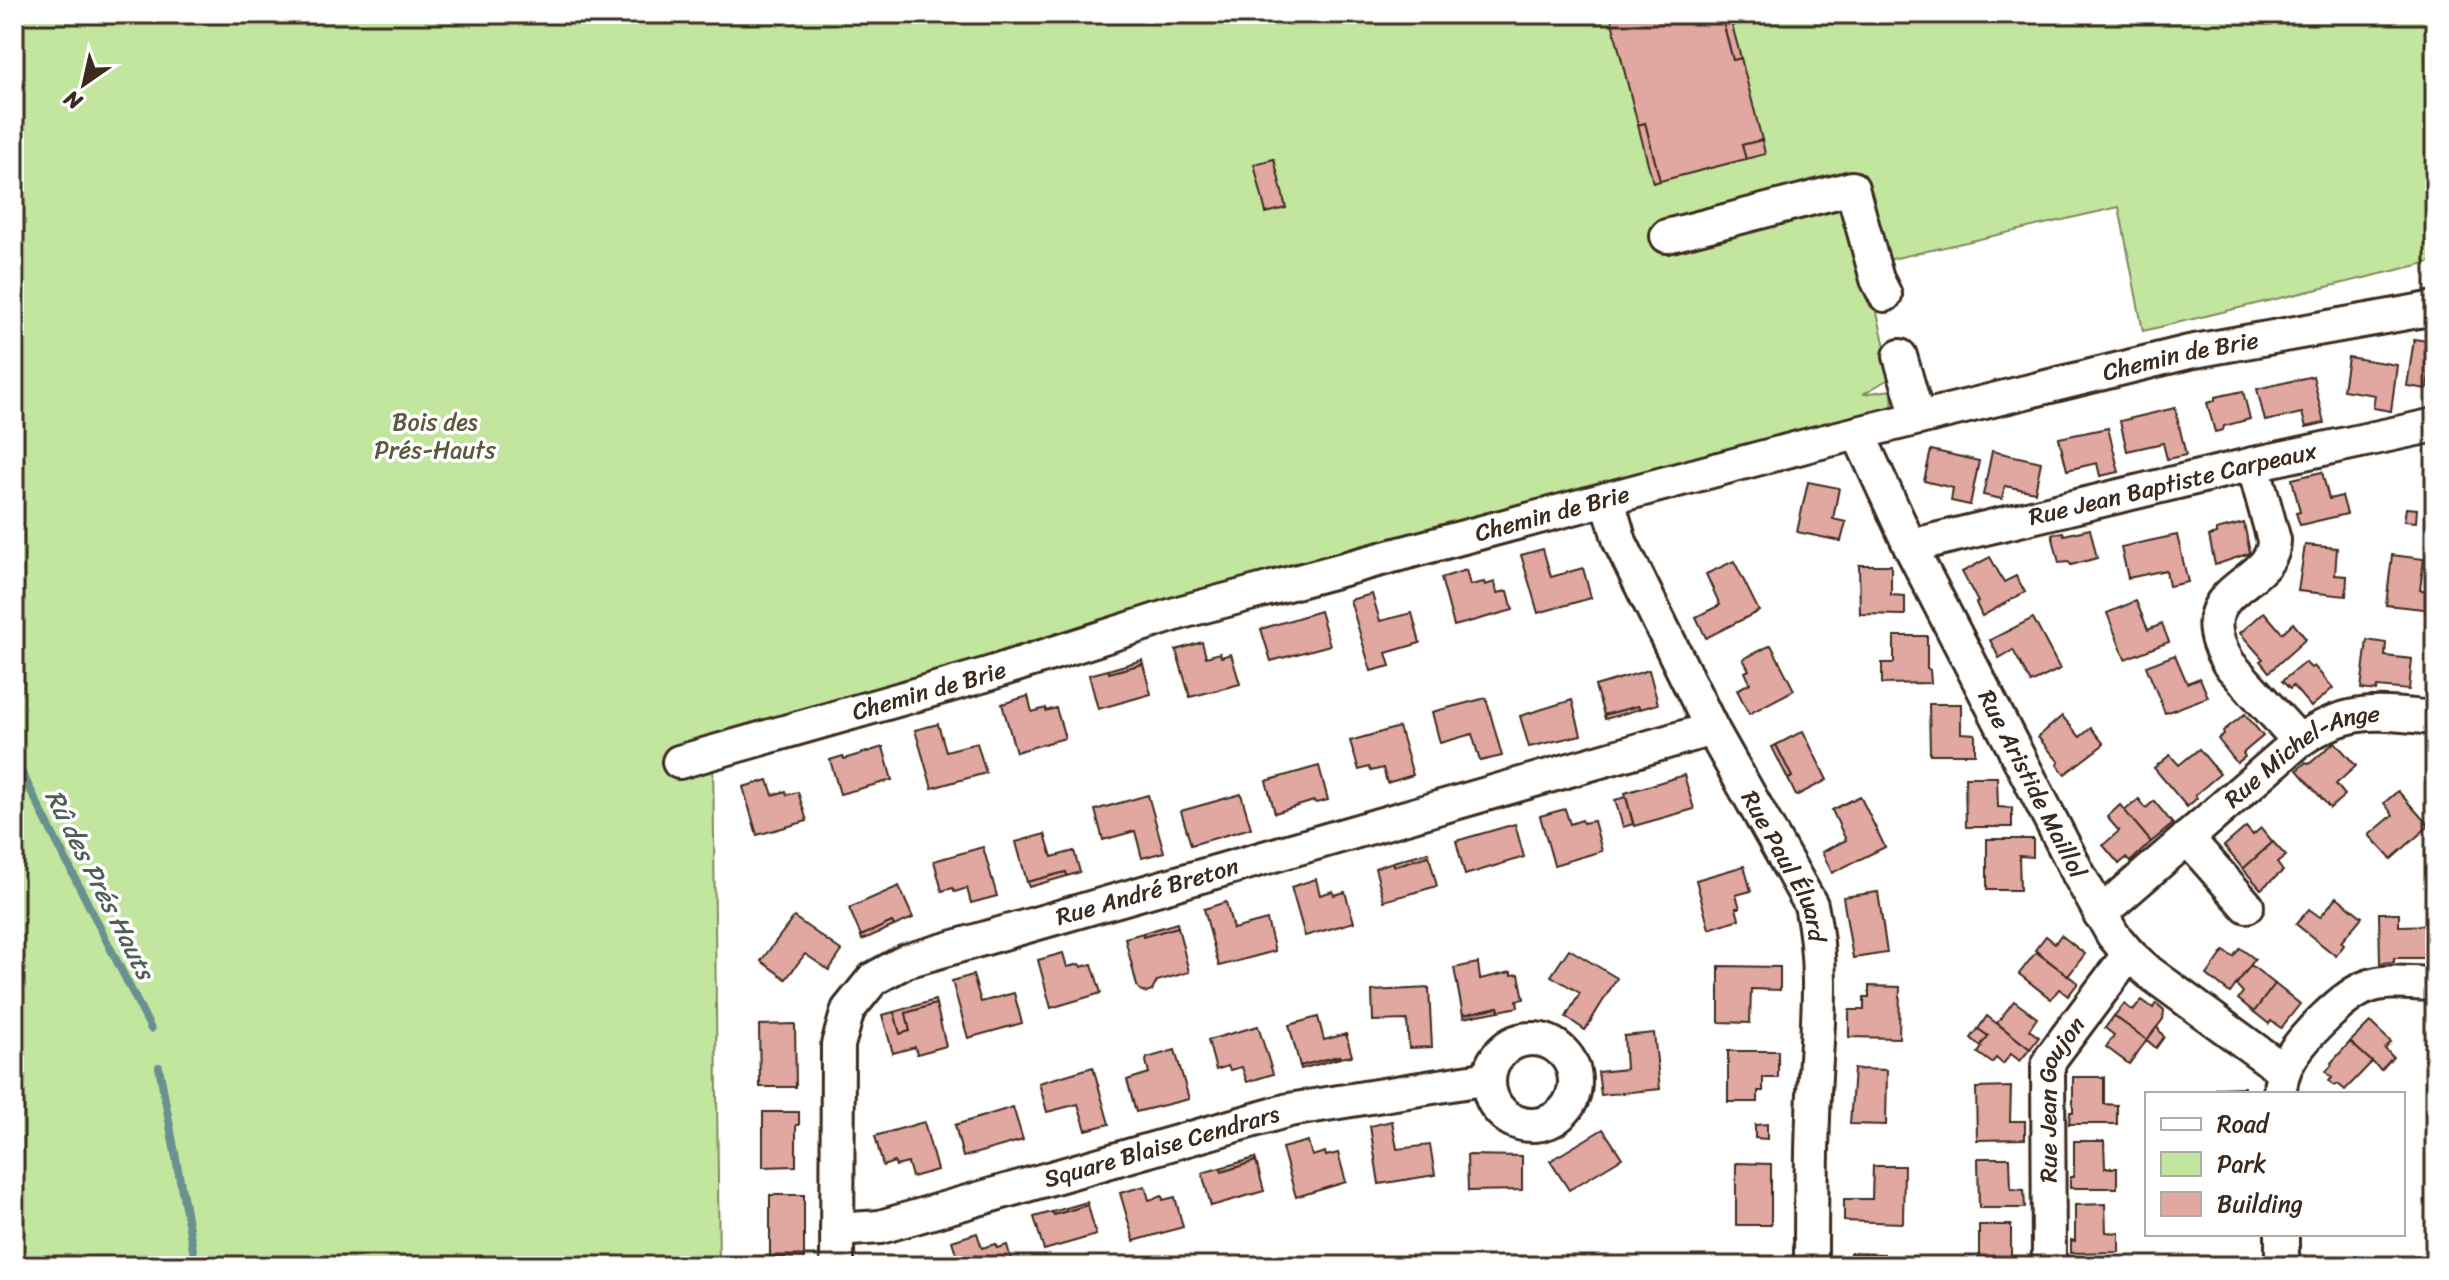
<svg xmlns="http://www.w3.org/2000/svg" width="2449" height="1280" font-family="Sriracha,sans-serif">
<rect width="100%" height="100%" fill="#fff"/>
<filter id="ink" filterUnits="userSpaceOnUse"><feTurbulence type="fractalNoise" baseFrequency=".0125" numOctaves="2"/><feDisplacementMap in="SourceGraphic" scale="16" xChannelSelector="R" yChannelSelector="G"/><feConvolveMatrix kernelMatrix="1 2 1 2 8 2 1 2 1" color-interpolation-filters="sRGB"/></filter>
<g filter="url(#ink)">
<path fill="#c3e69f" stroke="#7f885e" stroke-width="2" d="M14,14h2421v247l-292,70 -24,-124 -253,58 26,112 -29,17 29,-4 1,26 -1180,336 6,514h-705z"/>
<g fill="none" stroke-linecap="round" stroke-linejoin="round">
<g stroke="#679190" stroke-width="8">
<path d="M14,757l137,272"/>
<path d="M159,1067l37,199"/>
</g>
</g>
<g fill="#e1a7a1" stroke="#3b2a1e" stroke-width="2">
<path d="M1610,14h111l12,46 8,-2 21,82 -20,5 4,14 -86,22 -15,-58 -7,2z"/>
<path d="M1721,14h8l12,44 -8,2z"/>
<path d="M1645,123l15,58 -7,2 -15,-58z"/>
<path d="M1762,140l3,14 -19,5 -4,-14z"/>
<path d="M1274,159l12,49 -20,5 -12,-49z"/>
<path d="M2414,339l21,3v33l-6,-1 -2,15 -20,-3z"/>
<path d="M2348,357l49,8 -6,46 -18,-3 2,-13 -32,-5z"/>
<path d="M2313,376l11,47 -18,4 -4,-14 -37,8 -8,-32z"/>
<path d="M2243,391l7,28 -26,7 -1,4 -8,2 -8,-29 8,-2v-4z"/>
<path d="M2175,408l11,47 -19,4 -4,-16 -36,8 -7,-30z"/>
<path d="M2108,428l11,44 -19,4 -3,-13 -30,7 -8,-32z"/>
<path d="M1931,450l48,11 -9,44 -19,-4 2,-13 -29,-7z"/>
<path d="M1992,451l49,11 -6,30 -30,-6 -3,13 -19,-4z"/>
<path d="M2322,472l7,27 13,-3 5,18 -47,11 -4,-12 4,-1 -8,-33z"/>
<path d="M1808,482l31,6 -6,31 13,3 -5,19 -44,-9z"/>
<path d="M2406,508l11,1 -1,13 -12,-1z"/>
<path d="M2244,523l6,30 -35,12 -6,-29 7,-2v-4z"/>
<path d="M2090,529l7,29 -26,7 -2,-3 -10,1 -7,-29 11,-2 1,3z"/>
<path d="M2177,535l11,47 -19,4 -3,-16 -38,8 -7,-31z"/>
<path d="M2305,545l32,3 -2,27 12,1 -1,20 -48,-5z"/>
<path d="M1543,549l8,28 32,-9 8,30 -53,15 -17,-58z"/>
<path d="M2392,555l32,4 -4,31 15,1 -2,19 -47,-5z"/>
<path d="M1990,557l14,25 12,-6 9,16 -43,24 -6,-13 2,-1 -16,-30z"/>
<path d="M1734,561l25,50 -53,27 -10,-21 24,-12 -14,-31z"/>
<path d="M1859,565h32v30l14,1v19l-45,-1z"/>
<path d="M1466,570l4,15 14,-3 1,3 10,-3 2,11 11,-2 5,19 -59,16 -13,-48z"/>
<path d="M1372,594l8,27 32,-8 8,30 -34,10 4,13 -19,5 -21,-71z"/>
<path d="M2136,601l12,29 14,-6 7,18 -44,17 -18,-46z"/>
<path d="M1320,611l10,34 -59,16 -10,-32z"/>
<path d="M2264,612l18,21 11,-10 13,16 -37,33 -9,-11 3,-2 -23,-26z"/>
<path d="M2033,618l27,51 -29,14 -18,-33 -14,8 -9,-18z"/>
<path d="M1894,636h33v32l3,2 1,13 -49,1v-21h12z"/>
<path d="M2367,640l19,3 -1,13 27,3 -3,31 -32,-3 -1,4 -15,-2z"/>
<path d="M1202,642l4,15 14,-4 1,4 10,-3 9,30 -50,13 -14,-47z"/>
<path d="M1771,645l23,45 -45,24 -12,-24 13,-7 -5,-11 4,-2 -6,-11z"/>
<path d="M2175,655l12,28 13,-5 8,19 -43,16 -19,-47z"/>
<path d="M1142,660l1,4 -34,9 -1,-3z"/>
<path d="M2305,662l6,6 3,-2 19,22 -22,19 -18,-21 -3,3 -8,-8z"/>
<path d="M1143,664l8,30 -53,15 -9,-34 19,-5 1,3z"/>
<path d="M1649,670l9,34 -18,5 -2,-3 -34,9 -9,-29z"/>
<path d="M1028,696l4,16 14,-4v3l10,-3 9,30 -49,14 -14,-48z"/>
<path d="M1486,698l16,58 -22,5 -8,-27 -32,9 -8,-31z"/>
<path d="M1572,700l9,35 -52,12 -9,-31z"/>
<path d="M1929,704h32v29l14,1v20h-45z"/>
<path d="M1638,706l2,3 -35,10 -1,-4z"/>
<path d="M2245,714l18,22 -20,17 2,4 -8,6 -19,-24 6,-5 -1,-3z"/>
<path d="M2062,716l18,21 11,-9 13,16 -39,30 -8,-9 2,-3 -21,-25z"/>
<path d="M938,724l8,27 31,-8 9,30 -54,15 -17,-58z"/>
<path d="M1399,727l14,48 -26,8 -4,-15 -12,3 -2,-4 -10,3 -9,-29z"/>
<path d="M1803,731l24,49 -31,16 -8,-17 4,-2 -16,-32z"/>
<path d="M2335,742l21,24 -20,18 9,11 -15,13 -33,-38 9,-8 3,2z"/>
<path d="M1776,745l16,32 -4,2 -16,-32z"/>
<path d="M883,747l9,33 -52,14 -10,-34 13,-4 1,3z"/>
<path d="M2199,749l21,25 -25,21 2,3 -10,9 -33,-39 16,-13 9,10z"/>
<path d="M1319,766l9,34 -12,3 -2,-2 -39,12 -9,-32z"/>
<path d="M1684,775l10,34 -60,17 -9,-33z"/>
<path d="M1965,777h32l1,30 14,1v19h-46z"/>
<path d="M768,780l5,15 13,-4 1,4 11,-3 9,29 -50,14 -14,-48z"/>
<path d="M2398,791l31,35 -38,33 -22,-24 24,-20 -9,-12z"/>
<path d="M1241,794l10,34 -60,17 -10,-34z"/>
<path d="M1148,795l16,57 -22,6 -7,-27 -32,9 -8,-30z"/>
<path d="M1860,796l25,51 -53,26 -10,-21 24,-12 -14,-30z"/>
<path d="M1626,797l7,27 -10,3 -8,-27z"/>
<path d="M2139,799l7,9 8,-7 19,23 -22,18 -27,-31z"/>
<path d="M2120,805l31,37 -21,20 -4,-4 -7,6 -16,-19 16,-14 -12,-14z"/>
<path d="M1565,809l5,15 12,-4 1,3 11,-2 8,30 -48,14 -14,-49z"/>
<path d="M1515,824l9,33 -59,18 -9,-34z"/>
<path d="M2246,827l7,8 8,-7 12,14 -30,27 -19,-23z"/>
<path d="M1045,834l7,23 22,-6 6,21 -13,4 -1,-4 -39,10 -11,-40z"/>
<path d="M1987,839h46v18l-14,-1 1,34h-33z"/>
<path d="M2273,842l13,14 -9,7 6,8 -22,18 -18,-20z"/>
<path d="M983,847l14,49 -26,7 -4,-15 -12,4 -2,-4 -11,3 -8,-30z"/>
<path d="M1428,852l1,4 -35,10 -1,-4z"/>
<path d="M1429,856l8,30 -53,15 -9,-33 18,-6 1,4z"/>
<path d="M1744,866l7,25 -15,4 4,13h-4l3,11 -30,10 -13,-49z"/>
<path d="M1066,872l1,4 -38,11 -2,-5z"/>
<path d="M1316,879l4,16 13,-4 1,4 11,-3 9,30 -49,14 -14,-49z"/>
<path d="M899,886l14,32 -19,8 -2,-4 -31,14 -12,-28z"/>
<path d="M1878,892l9,61 -34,5 -10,-61z"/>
<path d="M2337,897l25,20 -21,25 3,3 -8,11 -40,-32 13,-15 11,8z"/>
<path d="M1226,902l7,27 34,-9 8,31 -56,15 -15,-57z"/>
<path d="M2379,913h20v13l36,-1v26h-8v7h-33v4l-14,1z"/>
<path d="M794,917l48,34 -13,19 -24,-16 -19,25 -25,-18z"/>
<path d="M892,922l2,4 -32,14 -1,-4z"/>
<path d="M1177,923l1,4 -35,10v-4z"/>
<path d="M1178,927l11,45 -32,9 -5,10 -6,2 -6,-3 -3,-4 -12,-48 18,-5v4z"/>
<path d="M2061,935l24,19 -17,22 -33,-26 11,-14 9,7z"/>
<path d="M2240,948l15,11 -25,34 -23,-18 17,-24 9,6z"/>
<path d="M1569,949l48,29 -32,52 -19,-13 14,-24 -29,-17z"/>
<path d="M2036,952l42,31 -10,13 -9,-7 -8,10 -32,-25z"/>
<path d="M1063,953l4,14 13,-3 1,3 11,-3 9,29 -50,15 -13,-48z"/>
<path d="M1478,963l2,16 31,-7v3l8,-1 5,25 -7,1 1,7 -19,4 -1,-4 -35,8 -9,-47z"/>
<path d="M2251,965l24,19 -21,28 -16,-13 5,-7 -7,-7z"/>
<path d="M1719,966l61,1v23l-29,-1 -1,34 -31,-1z"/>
<path d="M973,975l8,27 33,-9 8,30 -54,15 -16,-57z"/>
<path d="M2275,984l25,20 -19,24 -10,-7 -2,3 -15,-12z"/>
<path d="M1869,986l31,1 -1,51 -50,-1v-27h15v-13h5z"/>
<path d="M1429,988l3,59 -23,1 -2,-28 -34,1 -1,-30z"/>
<path d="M935,1000l1,4 -30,9 4,18 -10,3 -6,-22z"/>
<path d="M2142,1000l11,8 3,-5 8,7 -1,9 -16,21 -33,-24 10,-12 9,7z"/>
<path d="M2014,1001l23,17 -8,12 10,7 -9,12 -33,-26z"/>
<path d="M936,1004l10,42 -29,8 -2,-7 -22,6 -11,-38 12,-3 6,22 10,-3 -4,-18z"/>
<path d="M1498,1007l1,4 -36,7v-3z"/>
<path d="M1987,1016l43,33 -10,12 -9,-7 -8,10 -7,-6 -4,5 -14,-10 4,-6 -2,-1 8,-10 -10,-7z"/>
<path d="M2114,1016l33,24 -18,24 -23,-17 8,-12 -9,-7z"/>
<path d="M1318,1017l6,23 22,-6 6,22 -12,2 -1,-2 -39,10 -11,-41z"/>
<path d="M2370,1022l21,20 -6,7 8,8 -12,13 -31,-28z"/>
<path d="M795,1024l1,63h-36l-1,-62z"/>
<path d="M1258,1026l15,48 -26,8 -5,-15 -12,3 -2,-4 -12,4 -8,-30z"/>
<path d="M2157,1027l7,10 -8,11 -9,-8z"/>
<path d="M1978,1029l10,7 -8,10 -9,-8z"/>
<path d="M1654,1033l6,56 -59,6 -3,-23 28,-3 -2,-33z"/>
<path d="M2350,1042l22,20 -27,28 -7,-6 -3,2 -6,-5 3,-3 -6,-6 6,-7 -1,-2z"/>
<path d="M1175,1050l14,49 -53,13 -9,-32 22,-7 -3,-12 1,-3z"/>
<path d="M1728,1051h50v27h-15v13h-5v11h-30z"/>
<path d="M1339,1056l1,2 -39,11 -1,-3z"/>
<path d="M1093,1067l16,57 -23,6 -8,-26 -31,8 -8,-29z"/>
<path d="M1854,1069l33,1 -1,55 -36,-1z"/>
<path d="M2073,1077h31v27l13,1v19h-48l1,-12h3z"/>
<path d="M2011,1087l-1,34h15v18l-48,1 -1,-52z"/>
<path d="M2244,1087v7h-28v-6z"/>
<path d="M1013,1107l10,33 -60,17 -8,-32z"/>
<path d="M763,1112h36v13h-3v41l-33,1z"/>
<path d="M1392,1121l5,28 33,-4 5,30 -56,9 -9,-58z"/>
<path d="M924,1122l13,48 -25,7 -4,-14 -12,3 -2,-4 -11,4 -8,-30z"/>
<path d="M1767,1124v15l-12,-1v-13z"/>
<path d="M1603,1129l19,29 -53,32 -19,-29z"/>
<path d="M1308,1141l4,15 13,-4 1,4 12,-3 8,29 -50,15 -14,-49z"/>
<path d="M2074,1141h30l1,27h12v20h-47v-11h4z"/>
<path d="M1467,1155l55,1v34l-54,1z"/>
<path d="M1255,1158l1,3 -34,11 -2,-4z"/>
<path d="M1978,1158h32l1,31 13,1 1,18h-46z"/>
<path d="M1256,1161l8,30 -53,15 -9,-33 18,-5 2,4z"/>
<path d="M1736,1163l35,1v61h-35z"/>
<path d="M1873,1166h31l-1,57 -59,-2v-22h28z"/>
<path d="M1145,1186l4,14 13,-4 1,4 12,-3 8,30 -49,14 -14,-48z"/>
<path d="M770,1195h34v63l-34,-1z"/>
<path d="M1087,1202l1,3 -34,10 -2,-3z"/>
<path d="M2105,1204l1,28 13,1v19l-48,1v-13l4,1v-36z"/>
<path d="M1088,1205l8,30 -52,15 -10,-33 18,-5 2,3z"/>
<path d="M1979,1225h32v32l14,1v8h-46z"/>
<path d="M977,1233l5,15 13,-4 2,4 10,-3 6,21h-53l-8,-25z"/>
<path d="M1850,1253l34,1v12h-34z"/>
</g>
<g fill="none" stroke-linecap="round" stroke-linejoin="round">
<g stroke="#3b2a1e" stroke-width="38">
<g id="minor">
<path d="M1667,236l185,-48 25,91 8,16"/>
<path d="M1900,356l18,62"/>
<path id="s1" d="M1858,433l52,113 169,329 34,60 16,19 21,19 134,98"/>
<path d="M2253,464l21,76c1,48 -93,46 -45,124l70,77"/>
<path id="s2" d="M1608,500l12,42 92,187 99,176c14,61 6,126 3,189 -3,57 -3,115 -3,172"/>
<path id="s3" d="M1910,546l343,-82 182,-39"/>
<path id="s4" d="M679,762l306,-87 197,-63 631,-168 376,-92 246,-44"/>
<path d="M2187,838l60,68"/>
<path id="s5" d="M2100,914l199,-173c50,-35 79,-28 136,-23"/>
<circle cx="1532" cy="1082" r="43"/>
<path d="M2280,1094c0,-13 3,-24 10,-35 12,-21 54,-64 77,-72 20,-8 47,-3 68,-3"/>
<path id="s6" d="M837,1230l43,-3 409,-117 200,-32"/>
<path d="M2282,1234v32"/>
<path id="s7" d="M837,1266l1,-221 10,-35 25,-31 33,-18 806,-232"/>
<path id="s8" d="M2049,1266l-1,-200 3,-8 78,-104"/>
</g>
</g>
<use href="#minor" stroke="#fff" stroke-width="32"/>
</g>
</g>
<g text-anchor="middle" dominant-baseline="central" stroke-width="7" stroke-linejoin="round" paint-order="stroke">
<g font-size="24" fill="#3b2a1e" stroke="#fff">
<text stroke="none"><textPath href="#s4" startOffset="1556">Chemin de Brie</textPath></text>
<text stroke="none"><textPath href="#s3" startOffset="270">Rue Jean Baptiste Carpeaux</textPath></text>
<text stroke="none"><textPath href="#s4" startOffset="908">Chemin de Brie</textPath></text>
<text stroke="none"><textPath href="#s4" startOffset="260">Chemin de Brie</textPath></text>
<text stroke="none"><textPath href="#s5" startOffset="260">Rue Michel-Ange</textPath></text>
<text stroke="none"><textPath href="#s1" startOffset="392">Rue Aristide Maillol</textPath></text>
<text stroke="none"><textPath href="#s2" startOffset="408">Rue Paul Éluard</textPath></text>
<text stroke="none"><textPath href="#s7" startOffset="586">Rue André Breton</textPath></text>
<text stroke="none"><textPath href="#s8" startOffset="170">Rue Jean Goujon</textPath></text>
<text stroke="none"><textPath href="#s6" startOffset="336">Square Blaise Cendrars</textPath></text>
</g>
<g font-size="24" fill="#5d593e" stroke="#fff">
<text x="435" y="422">Bois des<tspan x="435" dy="28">Prés-Hauts</tspan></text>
</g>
<g font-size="26" font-style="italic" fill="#515e57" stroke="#fff">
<text transform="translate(100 884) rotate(63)">Rû des Prés Hauts</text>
</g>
</g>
<rect width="2449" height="1280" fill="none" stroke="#fff" stroke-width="48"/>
<rect x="24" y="24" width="2401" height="1232" fill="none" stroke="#3b2a1e" stroke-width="3" filter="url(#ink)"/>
<rect x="2145" y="1092" width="260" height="144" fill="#ffffff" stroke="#b1aaa5" stroke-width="2"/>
<rect x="2161" y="1118" width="40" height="12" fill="#ffffff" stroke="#b1aaa5" stroke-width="2"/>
<text x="2217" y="1132" font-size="24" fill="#3b2a1e">Road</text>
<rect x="2161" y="1152" width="40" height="24" fill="#c3e69f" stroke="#b1aaa5" stroke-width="2"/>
<text x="2217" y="1172" font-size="24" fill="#3b2a1e">Park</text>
<rect x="2161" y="1192" width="40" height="24" fill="#e1a7a1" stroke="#b1aaa5" stroke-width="2"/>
<text x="2217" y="1212" font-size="24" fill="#3b2a1e">Building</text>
<g transform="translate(84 84) rotate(214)" stroke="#ffffff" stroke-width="6" paint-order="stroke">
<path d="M0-6L14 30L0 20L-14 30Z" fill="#3b2a1e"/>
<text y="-12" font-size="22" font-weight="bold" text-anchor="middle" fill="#3b2a1e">N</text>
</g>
</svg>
